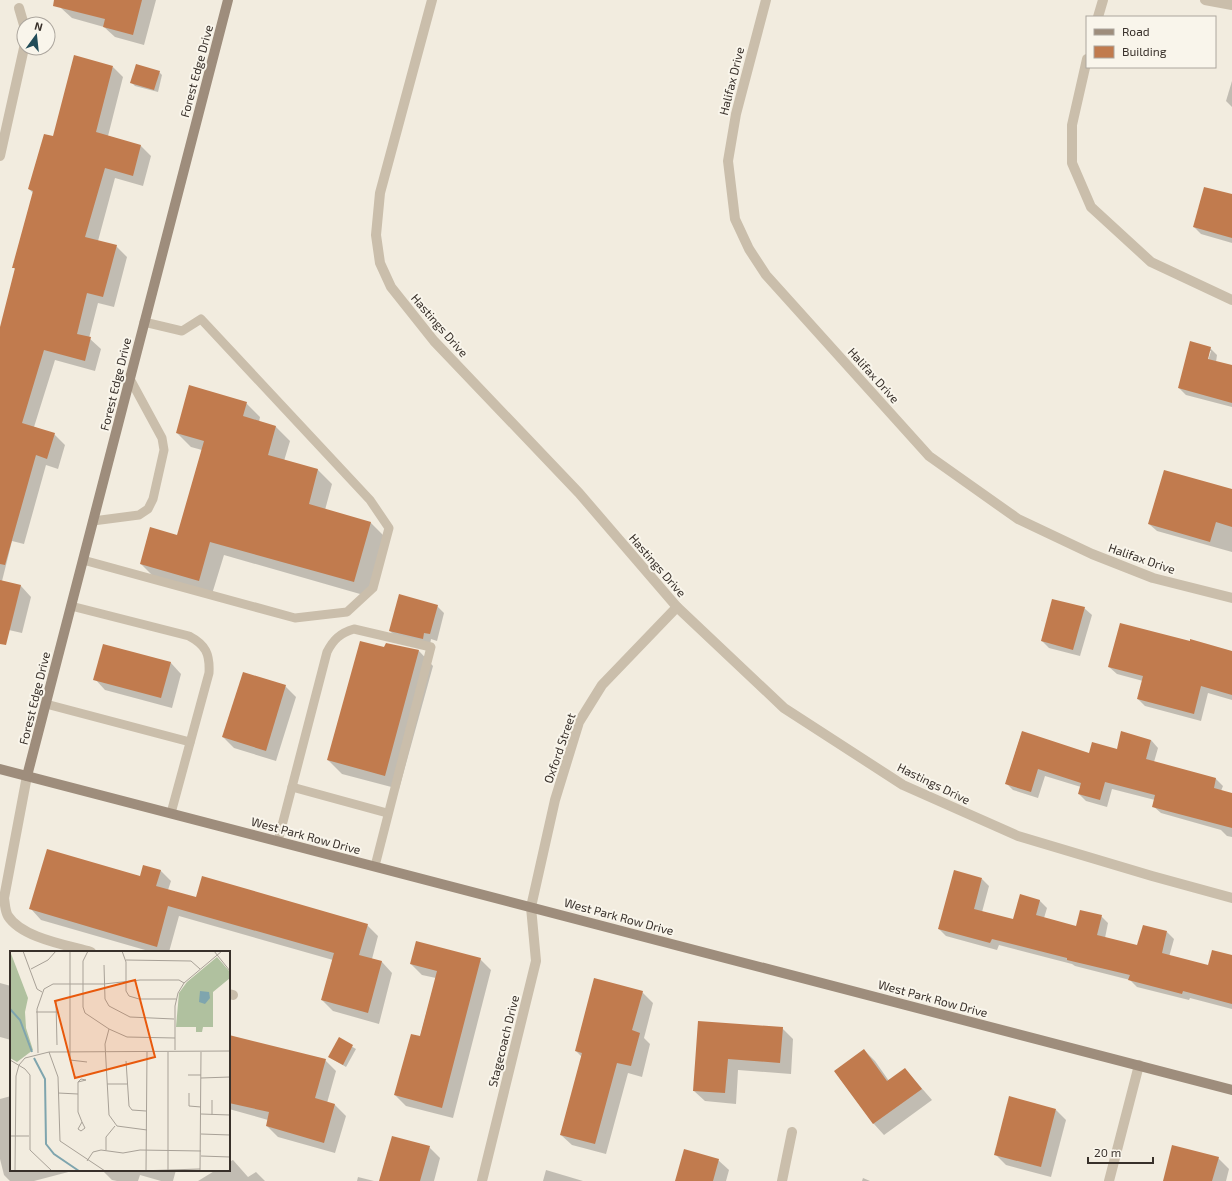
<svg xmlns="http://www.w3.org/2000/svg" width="1232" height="1181" font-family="'Exo 2',sans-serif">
<rect width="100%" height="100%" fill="#f2ecdf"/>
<g fill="#0003" fill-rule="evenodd">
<path d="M63,0h93l-12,45 -29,-8 -11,-10 -32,-9 -11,-10z"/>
<path d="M113,67l10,10 -15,59 33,10 10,10 -8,30 -28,-8 -17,63 18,5 11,11 -13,50 -16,-4 -9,35 12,11 -6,22 -40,-11 -21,67 20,7 11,11 -7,24 -12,-4 -22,79 -12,-3 -10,40 19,5 10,11 -9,36 -22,-5v-293l16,-65 -3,-3 21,-73 -5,-5 24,-52z"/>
<path d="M159,72l3,3 -4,17 -23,-6 -3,-3z"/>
<path d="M1232,81v26l-6,-6z"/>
<path d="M1232,195v48l-31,-9 -7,-7z"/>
<path d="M1210,348l7,7 -1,7 16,4v41l-46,-12 -7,-7zM1209,351h2l-4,13z"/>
<path d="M246,403l14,14 -1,5 17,5 14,14 -6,20 34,9 14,14 -7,26 46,13 14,14 -18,59 -143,-41 -12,39 -57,-16 -14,-14 37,-28 24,-86 -11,-3 -14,-14z"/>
<path d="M1232,490v62l-75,-21 -8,-7z"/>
<path d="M437,606l7,7 -7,28 -6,-2 -1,6 -33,-7 -7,-7z"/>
<path d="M1084,608l8,7 -12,41 -31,-8 -7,-7z"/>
<path d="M386,644l33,7 14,15 -34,123 -57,-15 -14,-14z"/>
<path d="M1232,652v48l-24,-7 -7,28 -56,-15 -7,-7 5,-18 -26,-7 -8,-7z"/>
<path d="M171,663l10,11 -9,34 -67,-18 -10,-11z"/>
<path d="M285,686l11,11 -20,64 -42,-13 -11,-11z"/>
<path d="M1022,732l68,22 28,-4 33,-10 7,8 -4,14 62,17 7,7 -2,5 11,3v43l-5,-1 -6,-6 -60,-17 -8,-7 2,-6 -43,-11 -5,18 -21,-6 -7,-7 2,-7 -36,-11 -7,22 -25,-8 -7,-7z"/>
<path d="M160,870l11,11 -3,9 28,8 171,27 11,11 -6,23 10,3 10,11 -13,51 -46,-13 -11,-11 11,-40 -154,-44 -10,36h-17l-111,-32 -10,-11z"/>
<path d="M982,879l7,7 -7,26 32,9 25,-21 8,8 -3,10 32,9 25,-11 7,7 -3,15 33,8 29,-14 7,7 -5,18 40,10 23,-11v53l-42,-11 -1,2 -52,-13 -7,-7 -55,-14 -3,-2 -73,-19 -2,5 -51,-14 -7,-7z"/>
<path d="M480,959l11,11 -38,148 -47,-12 -11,-11 25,-58 16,-59 -14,-3 -11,-11z"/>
<path d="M0,983l11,3v54l-11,-3z"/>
<path d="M642,992l11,11 -9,35 6,6 -8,33 -14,-4 -22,81 -34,-9 -11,-10 21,-78 -6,-6z"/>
<path d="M699,1022l83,6 11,11 -2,35 -53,-4 -2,34 -31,-3 -11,-10z"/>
<path d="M229,1037l96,23 11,11 -9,32 8,2 11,11 -11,37 -57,-16 -11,-11 1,-6 -39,-11z"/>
<path d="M339,1039l17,10 -10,18 -17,-10z"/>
<path d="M864,1050l11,11 14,20 16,-12 27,31 -48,35 -10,-11 -39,-52z"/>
<path d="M11,1096v74h65l-42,11h-24l-6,-6 -4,-16v-60z"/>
<path d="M1056,1110l10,10 -15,57 -45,-12 -11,-11z"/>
<path d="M429,1147l11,11 -6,23h-54z"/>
<path d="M1218,1158l11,11 -3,12h-62z"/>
<path d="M233,1160l15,17 8,-5 9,9h-67l18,-11h13v-8z"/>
<path d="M718,1160l11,10 -3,11h-50z"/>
<path d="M102,1170h74l-3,11h-12l-21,-6 -2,6h-21l-5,-1z"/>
<path d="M546,1170l37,11h-40z"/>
<path d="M358,1177l16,4h-17z"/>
<path d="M863,1178l7,3h-8z"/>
</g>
<g fill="#c17b4e">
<path d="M54,0h88l-9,35 -30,-8 2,-8 -52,-13z"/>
<path d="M74,55l39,11 -17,66 45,13 -8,31 -28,-8 -20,69 32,8 -14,52 -16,-4 -10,41 14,3 -6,24 -41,-11 -22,73 33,10 -8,26 -11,-4 -31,110 -5,-1v-237l15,-59h-3l21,-77 -5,-2 16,-55 9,2z"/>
<path d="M136,64l24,7 -6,19 -24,-7z"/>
<path d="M1204,187l28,7v44l-39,-11z"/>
<path d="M1190,341l21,6 -3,12 24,6v38l-54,-15z"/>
<path d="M189,385l58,17 -4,14 33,10 -8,29 50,14 -9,35 62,18 -17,60 -144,-40 -11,39 -59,-17 10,-37 27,8 27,-94 -28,-8z"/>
<path d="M1164,470l68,19v38l-16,-5 -6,20 -62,-18z"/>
<path d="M0,580l21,5 -15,60 -6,-1z"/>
<path d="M399,594l39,11 -8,29 -6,-1 -1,6 -34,-8z"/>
<path d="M1052,599l33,8 -12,43 -32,-9z"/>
<path d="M1120,623l70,18v-2l42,12v44l-31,-9 -7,28 -57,-15 6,-23 -35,-9z"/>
<path d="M360,641l24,6 2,-4 33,7 -34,126 -58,-16z"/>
<path d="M103,644l68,18 -10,36 -68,-18z"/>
<path d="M243,672l43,13 -20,66 -44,-14z"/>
<path d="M1022,731l67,22 3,-11 25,7 4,-18 30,9 -5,19 70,19 -2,10 18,5v35l-80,-21 3,-12 -50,-13 -5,18 -22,-6 3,-11 -43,-14 -7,23 -26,-8z"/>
<path d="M47,849l93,27 3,-11 18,5 -5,16 40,11 6,-21 166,48 -9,31 23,6 -14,52 -47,-13 13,-47 -166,-47 -11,41 -128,-38z"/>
<path d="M954,870l28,8 -8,31 39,10 7,-25 20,6 -4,15 40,11 4,-16 22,5 -5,20 40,10 6,-20 24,6 -5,22 46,12 4,-15 20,5v49l-49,-13 -1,3 -54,-14 2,-5 -63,-15v-2l-75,-19 -2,4 -52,-14z"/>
<path d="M416,941l65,17 -39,150 -48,-13 17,-61 9,2 17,-65 -27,-7z"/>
<path d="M594,978l49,13 -11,39 8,3 -9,33 -14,-3 -22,81 -35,-9 22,-82 -7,-2z"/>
<path d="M698,1021l85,6 -3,36 -52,-4 -3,34 -32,-2z"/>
<path d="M229,1035l97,24 -11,39 20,6 -11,39 -58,-17 3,-14 -40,-9z"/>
<path d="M339,1037l14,8 -10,20 -15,-8z"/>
<path d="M864,1049l23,32 18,-13 17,21 -49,35 -39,-53z"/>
<path d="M1009,1096l47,13 -15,58 -47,-12z"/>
<path d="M392,1136l38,10 -10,35h-41z"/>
<path d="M1172,1145l47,12 -7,24h-49z"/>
<path d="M684,1149l35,10 -6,22h-38z"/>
</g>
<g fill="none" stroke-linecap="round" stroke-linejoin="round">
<g stroke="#cabeab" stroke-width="9">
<path d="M93,521l46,-6 9,-6 5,-10 11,-49 -2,-12 -32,-59"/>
<path d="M83,560l212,58 52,-6 26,-24 16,-60 -19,-28 -169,-181 -19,12 -38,-9"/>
<path d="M71,606l118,30c17,9 21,18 20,37l-38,140"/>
<path d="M46,704l144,38"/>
<path d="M292,787l95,26"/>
<path d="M278,841l49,-189c6,-12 13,-19 27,-23l77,18 -56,219"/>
</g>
<g stroke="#cabeab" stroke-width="10">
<path d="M432,0l-52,193 -4,42 4,28 11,24 43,54 145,152 98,114 107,101 119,77 115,51 134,40 80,22"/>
<path d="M766,0l-30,114 -8,47 7,58 14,30 17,26 163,181 89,63 74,35 61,24 79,20"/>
<path d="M1205,0l27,5"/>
<path d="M19,8l5,17"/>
<path d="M1098,17l5,-17"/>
<path d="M1087,59l-15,66v38l19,44 60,55 81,38"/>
<path d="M0,156l24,-108"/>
<path d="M27,776l-23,122c1,6 1,13 4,18 14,22 59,29 83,36"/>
<path d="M229,994l4,1"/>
<path d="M482,1181l54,-220 -5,-54 24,-107 24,-78 23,-37 75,-78"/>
<path d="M782,1181l10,-49"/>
<path d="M1109,1181l30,-116"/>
</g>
<g stroke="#9e8d7c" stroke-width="10">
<path d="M0,769l1232,321"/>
<path d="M27,776l201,-776"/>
</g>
</g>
<g text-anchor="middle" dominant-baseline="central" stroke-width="4" stroke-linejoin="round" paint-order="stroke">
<g font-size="12" fill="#38302a" stroke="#f9f5eb">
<text transform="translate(196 71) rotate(-75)">Forest Edge Drive</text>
<text transform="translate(731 81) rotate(-76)">Halifax Drive</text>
<text transform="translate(440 325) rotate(49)">Hastings Drive</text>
<text transform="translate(874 375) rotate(48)">Halifax Drive</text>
<text transform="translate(115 384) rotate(-76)">Forest Edge Drive</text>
<text transform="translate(1142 558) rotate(19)">Halifax Drive</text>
<text transform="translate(658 565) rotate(49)">Hastings Drive</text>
<text transform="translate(34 698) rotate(-76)">Forest Edge Drive</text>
<text transform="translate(559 748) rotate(-71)">Oxford Street</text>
<text transform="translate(934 783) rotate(26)">Hastings Drive</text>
<text transform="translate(306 835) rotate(15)">West Park Row Drive</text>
<text transform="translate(619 916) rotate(15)">West Park Row Drive</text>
<text transform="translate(933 998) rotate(15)">West Park Row Drive</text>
<text transform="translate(503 1041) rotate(-76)">Stagecoach Drive</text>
</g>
</g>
<g transform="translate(10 951)">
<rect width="220" height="220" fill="#f2ecdf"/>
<path d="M0,0l18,47 -3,14 1,16 7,22 -16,12 -7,-4zM207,6l13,15v6l-17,14v35h-10l-1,5h-6v-5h-20l3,-34 8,-11z" fill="#b0c19f"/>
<path d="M190,40l9,1 1,6 -5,6 -6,-2z" fill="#7fa5ae"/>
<path fill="none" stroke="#7fa5ae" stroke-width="2" d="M0,58l10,11 12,32M24,107l11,21 1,65 8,10 25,17"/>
<path fill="none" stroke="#a8a197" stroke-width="1" d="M13,0l14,38 5,3M60,0v109l17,2M78,0l-5,10v46l2,6 24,16 18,8 48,1M112,0l4,11v29l3,5 10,3h37M204,0l16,20M116,9l65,1 9,8M94,14l1,34 4,7 21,11 44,2M21,18l17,-9 8,-9M46,50l1,44M26,61h21M99,78l-4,15 4,71 8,11 30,4M165,99v-44l3,-13 6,-10 38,-32M39,101l9,25 2,64 45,30M28,102l-1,-44 7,-20 9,-5h51l36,-4h39l5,3M0,109l15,9 5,6v75l22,21M116,110l3,45 3,4 14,1M178,124h13M191,127l29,-1M68,131l8,-2 -5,-1 -3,3v30l4,10M97,133h20M48,142l20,1M179,142v13l12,1M191,163l29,1M202,164v-15M72,171l3,6 -4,3 -3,-2zM191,183l29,1M0,185h19M96,199v-13l9,-11M191,205l29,1M77,210l6,-9 8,-2 22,3 17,-3 61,1M5,220l1,-95 3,-11 6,-7 24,-6 181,-1M128,220l62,-2M136,220l1,-119M158,220v-119M190,220l1,-119"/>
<path fill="#e8590c" fill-opacity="0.15" stroke="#e8590c" stroke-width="2" d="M125,29l20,77 -80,21 -20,-77z"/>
<rect width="220" height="220" fill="none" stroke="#38302a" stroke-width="2"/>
</g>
<rect x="1086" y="16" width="130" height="52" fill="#f9f5eb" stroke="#aca69e"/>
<rect x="1094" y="29" width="20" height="6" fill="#9e8d7c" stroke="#aca69e"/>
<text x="1122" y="36" font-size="12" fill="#38302a">Road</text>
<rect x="1094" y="46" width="20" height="12" fill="#c17b4e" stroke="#aca69e"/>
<text x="1122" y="56" font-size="12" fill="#38302a">Building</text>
<g transform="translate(36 36) rotate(15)"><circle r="19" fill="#f9f5eb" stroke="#aca69e"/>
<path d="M0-3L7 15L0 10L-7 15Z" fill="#214c58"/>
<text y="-6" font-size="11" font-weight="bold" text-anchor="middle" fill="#38302a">N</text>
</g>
<path d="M1088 1157v6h65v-6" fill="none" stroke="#38302a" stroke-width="2"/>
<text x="1094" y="1157" font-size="12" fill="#38302a" stroke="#f9f5eb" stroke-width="3" paint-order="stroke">20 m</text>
</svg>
